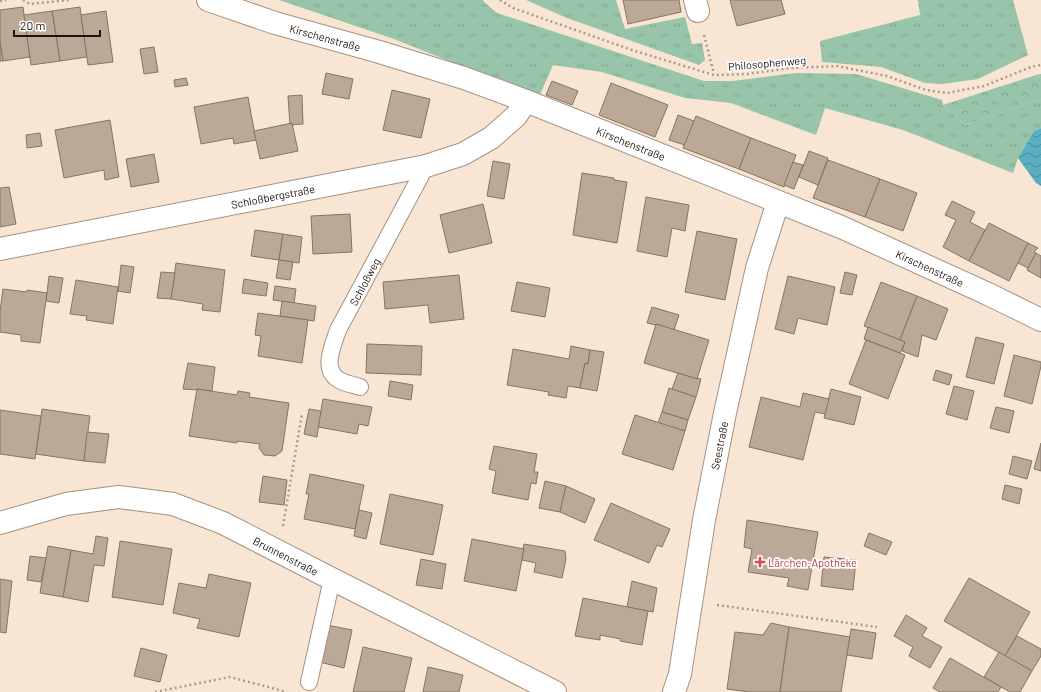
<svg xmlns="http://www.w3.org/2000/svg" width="1041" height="692" font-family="Barlow,sans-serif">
<defs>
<pattern id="grass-tufts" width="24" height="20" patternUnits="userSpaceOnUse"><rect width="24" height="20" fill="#98c4aa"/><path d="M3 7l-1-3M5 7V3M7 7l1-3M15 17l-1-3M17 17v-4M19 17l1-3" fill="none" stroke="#82a891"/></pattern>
<pattern id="park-crowns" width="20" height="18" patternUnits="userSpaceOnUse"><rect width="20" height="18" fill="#98c4aa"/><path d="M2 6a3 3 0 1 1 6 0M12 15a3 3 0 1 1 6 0" fill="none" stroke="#82a891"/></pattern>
<pattern id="water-waves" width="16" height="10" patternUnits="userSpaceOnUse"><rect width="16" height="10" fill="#59aec0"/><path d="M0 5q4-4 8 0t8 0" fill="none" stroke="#498c9a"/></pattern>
</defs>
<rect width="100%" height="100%" fill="#f9e5d3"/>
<g fill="url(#grass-tufts)">
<path d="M279,0h204l1,2 13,11 207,68h29l63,-8 60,1 86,26 1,5 22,20 76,-26v29l-7,3 -16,27 -5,15 -110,-43 -78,-22 -9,27 -85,-32 -46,-5 -83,-26 -49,-7 -14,32 -145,-58z"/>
<path d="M526,0h90l9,29 60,-12 7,27 10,-1 3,17 -6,5 -132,-47z"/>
<path d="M918,0h95l15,55 -50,24 -36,5 -17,-1 -44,-16 -59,-5 -2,-21 100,-26z"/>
</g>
<path fill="url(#park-crowns)" d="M1041,74v25l-76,26 -22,-20 93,-30z"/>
<path fill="url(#water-waves)" d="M1041,128v58l-5,-3 -18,-25 16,-27z"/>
<g fill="#bca897" stroke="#867464">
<path d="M623,0h56l2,12 -53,12z"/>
<path d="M730,0h51l4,14 -48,12z"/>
<path d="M23,7l7,50 -27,4 -3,-19v-32z"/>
<path d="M80,7l7,50 -27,4 -8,-50z"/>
<path d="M52,11l8,50 -29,4 -7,-50z"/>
<path d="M106,11l7,51 -25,3 -7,-50z"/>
<path d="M0,42l3,19h-3z"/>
<path d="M154,47l4,25 -14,2 -4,-25z"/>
<path d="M326,73l27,6 -4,20 -27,-5z"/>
<path d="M186,78l2,7 -13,2 -1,-7z"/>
<path d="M552,81l26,10 -6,14 -26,-10z"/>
<path d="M611,83l57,22 -13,32 -56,-22z"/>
<path d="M392,90l38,9 -9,39 -38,-8z"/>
<path d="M302,95l1,29 -13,1 -2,-29z"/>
<path d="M248,97l8,43 -22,4 -1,-6 -32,6 -7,-37z"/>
<path d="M678,115l16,6 -9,24 -16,-5z"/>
<path d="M696,116l55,22 -12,31 -56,-21z"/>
<path d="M110,120l9,57 -14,3 -1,-10 -40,8 -9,-48z"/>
<path d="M292,123l6,28 -38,8 -6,-28z"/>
<path d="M40,133l2,13 -15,2 -1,-13z"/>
<path d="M751,138l45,17 -12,32 -45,-18z"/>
<path d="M809,151l19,7 -10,27 -19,-8z"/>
<path d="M154,154l5,28 -28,5 -5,-28z"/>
<path d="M828,160l52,19 -15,38 -52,-19z"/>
<path d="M493,161l17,3 -6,35 -17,-3z"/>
<path d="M793,162l10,3 -9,24 -10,-4z"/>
<path d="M582,173l32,5v2l13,2 -10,61 -44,-8z"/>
<path d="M880,179l37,14 -14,38 -38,-14z"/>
<path d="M9,187l7,37 -16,3v-39z"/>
<path d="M646,197l43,8 -4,26 -13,-3 -5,29 -30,-6z"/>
<path d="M952,201l23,11 -5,10 15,8 -16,31 -26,-14 13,-27 -11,-5z"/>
<path d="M483,204l9,39 -43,10 -9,-38z"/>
<path d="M350,214l2,38 -39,2 -2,-38z"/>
<path d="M989,223l39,20 -19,38 -40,-20z"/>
<path d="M255,230l28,4 -4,26 -28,-4z"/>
<path d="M697,231l40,8 -12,61 -40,-8z"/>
<path d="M283,234l19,3 -3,26 -20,-3z"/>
<path d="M1028,243l10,5 -4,4 2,1 -8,15 -10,-5z"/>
<path d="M1036,253l5,3v22l-14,-8z"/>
<path d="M279,260l14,2 -3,18 -14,-2z"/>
<path d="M176,263l49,7 -5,42 -18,-2 1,-6 -32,-5z"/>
<path d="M121,265l13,2 -4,26 -12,-2z"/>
<path d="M161,272l14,1 -4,26 -14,-1z"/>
<path d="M845,272l12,3 -5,20 -12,-2z"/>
<path d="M459,275l5,44 -34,4 -2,-18 -43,4 -2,-27z"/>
<path d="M49,276l14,2 -4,25 -13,-2z"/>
<path d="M788,276l47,11 -8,38 -29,-7 -4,16 -19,-5z"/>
<path d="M244,279l24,4 -2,13 -24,-3z"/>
<path d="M76,280l42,7 -5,37 -27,-4 1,-4 -17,-2z"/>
<path d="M517,282l33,6 -5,29 -34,-6z"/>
<path d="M881,282l36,14 -17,44 -36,-14z"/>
<path d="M275,286l21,3 -2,14 -21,-3z"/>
<path d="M3,289l24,3v-2l20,3 -7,50 -19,-2v-6l-21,-3v-21z"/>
<path d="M917,296l31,13 -12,31 -14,-5 -4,22 -16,-6 3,-9 -5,-2z"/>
<path d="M282,301l34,5 -2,15 -34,-5z"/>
<path d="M652,307l27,8 -5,15 -18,-6v1l-9,-2z"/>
<path d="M258,313l50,7 -6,43 -44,-7 3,-20 -6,-1z"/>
<path d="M656,324l53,16 -12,39 -53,-16z"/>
<path d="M868,327l37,15 -5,11 -36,-14z"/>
<path d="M976,337l28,7 -10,40 -28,-7z"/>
<path d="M866,340l39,15 -17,44 -39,-15z"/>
<path d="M367,344l55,2 -1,29 -55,-2z"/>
<path d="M571,346l19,4 -2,14 -3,-1 -5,25 -12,-2 -2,12 -18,-3 1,-3 -42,-7 6,-36 56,10z"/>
<path d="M590,350l14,2 -7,39 -17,-3 5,-25 3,1z"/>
<path d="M1014,355l27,7v4l-9,38 -28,-8z"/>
<path d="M188,363l27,4 -3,24 -15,-2v1l-14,-1z"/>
<path d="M936,370l16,5 -3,10 -16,-5z"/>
<path d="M678,373l19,6v-1l4,1 -5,18 -24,-8z"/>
<path d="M390,381l23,4 -2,15 -23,-4z"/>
<path d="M954,386l20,5 -7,29 -21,-6z"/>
<path d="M669,388l27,9 -8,23 -26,-8z"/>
<path d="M197,389l40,6 1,-4 12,2 -1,4 40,6 -7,48 -7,5 -11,-1 -5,-7 1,-4 -23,-3v2l-48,-7z"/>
<path d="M831,389l30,8 -7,28 -30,-7z"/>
<path d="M803,393l26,6 -4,15 -10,-2 -12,48 -54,-13 12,-50 39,10z"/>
<path d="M323,399l49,8 -4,19 -9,-2 -2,10 -39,-7z"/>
<path d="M996,407l18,4 -5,22 -19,-5z"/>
<path d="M42,409l48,7 -6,45 -48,-7z"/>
<path d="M309,409l12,2 -4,26 -13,-3z"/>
<path d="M0,410l41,6 -6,43 -35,-5z"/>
<path d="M662,412l26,8 -3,11 -27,-8z"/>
<path d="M635,415l50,16 -12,39 -51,-16z"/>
<path d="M87,432l22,2 -4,29 -21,-2z"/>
<path d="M1041,443v28l-7,-2z"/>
<path d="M494,446l43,8 -3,18h4l-2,12 -5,-1 -3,17 -36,-7 4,-22 -7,-2z"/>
<path d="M1013,456l19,5 -5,18 -18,-5z"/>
<path d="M310,474l54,11 -9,44 -51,-10 5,-25h-3z"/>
<path d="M263,476l24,4 -3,25 -25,-3z"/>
<path d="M545,481l21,5 -6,26 -21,-4z"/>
<path d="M1005,485l17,4 -3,15 -17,-5z"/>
<path d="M566,486l29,13 -10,24 -25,-11z"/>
<path d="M390,494l53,11 -10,50 -53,-11z"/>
<path d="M611,503l59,26 -8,18 -5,-2 -8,18 -55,-23z"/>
<path d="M359,510l13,3 -6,26 -12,-3z"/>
<path d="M747,520l71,12 -10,58 -21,-4 2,-8 -41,-6 4,-23 -8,-2z"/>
<path d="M869,533l23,9 -6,13 -22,-9z"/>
<path d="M96,536l12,2 -4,28 -10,-1 -6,37 -25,-5 8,-47 22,4z"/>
<path d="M472,539l52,10 -8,42 -52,-10z"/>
<path d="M120,541l52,8 -9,56 -51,-8z"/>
<path d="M524,544l41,7 1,8 -4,19 -28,-6 2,-9 -14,-3 2,-11 -1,-1z"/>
<path d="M48,546l23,4 -8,47 -23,-4z"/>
<path d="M30,556l16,2 -5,24 -14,-2z"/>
<path d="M824,557l32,3 -3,30 -32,-4z"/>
<path d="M421,559l25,5 -4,25 -26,-4z"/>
<path d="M209,574l42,9 -12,54 -42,-9 3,-9 -27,-6 6,-30 27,5z"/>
<path d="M969,578l61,34 -25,44 -61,-35z"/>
<path d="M0,579l12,2 -6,52 -6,-1z"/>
<path d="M632,581l25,7 -4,24 -26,-5z"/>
<path d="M583,598l65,13 -6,34 -22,-4 1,-2 -21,-4v5l-25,-4z"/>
<path d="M906,615l21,13 -5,8 20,11 -12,21 -21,-12 4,-9 -19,-11z"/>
<path d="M771,623l18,4 -9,65h-31l-22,-3 8,-57 28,3z"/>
<path d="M327,625l25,5 -8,38 -25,-6z"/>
<path d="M789,627l61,10 -9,55h-61z"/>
<path d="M851,629l25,4 -4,26 -25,-4z"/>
<path d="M1017,636l24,13v7l-9,15 -27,-15z"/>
<path d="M363,647l49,11 -8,34h-51z"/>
<path d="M141,648l26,7 -7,27 -26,-6z"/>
<path d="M999,652l33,19 -12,21h-10l-26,-15z"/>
<path d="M950,658l51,29 -3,5h-58l-7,-4z"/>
<path d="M428,667l35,8 -4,17h-36z"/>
</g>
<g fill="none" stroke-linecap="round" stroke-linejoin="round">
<g stroke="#a59281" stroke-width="18">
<g id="lane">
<path id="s1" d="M360,387c-6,-2 -13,-3 -19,-6 -21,-10 -8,-35 -3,-51l88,-164"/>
<path d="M309,682l23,-103"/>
</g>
</g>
<g stroke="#a59281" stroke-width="24">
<g id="street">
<path id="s2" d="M208,0l67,23 101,28 88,27 62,23 315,126 147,67 53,26"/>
<path d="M695,0l3,11"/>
<path id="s3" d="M0,249l426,-83 37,-12 28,-16 25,-22 10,-15"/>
<path id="s4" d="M0,523l66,-19 53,-7 54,7 50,19 109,56 223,113"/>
<path id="s5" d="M674,692l6,-18 24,-154 21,-107 32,-145 21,-66"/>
</g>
</g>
<g stroke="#aa9b8d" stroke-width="2.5" stroke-dasharray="2 3" stroke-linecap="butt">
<path d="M23,0l7,4 39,-4"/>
<path d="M500,0l13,8 119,42 82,25 33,-1 44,-6 46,-2 50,10 39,14 21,3 37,-7 47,-19 10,-2"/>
<path d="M0,1l6,-1"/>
<path d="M704,35l10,39"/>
<path d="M283,526l19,-112"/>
<path d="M717,605l160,22"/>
<path d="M155,692l75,-15 57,15"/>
</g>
<use href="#lane" stroke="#fff" stroke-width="16"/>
<use href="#street" stroke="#fff" stroke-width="22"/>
</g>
<path fill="#e0444e" stroke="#fff" stroke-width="1.5" d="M758 556h4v4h4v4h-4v4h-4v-4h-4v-4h4z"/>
<g text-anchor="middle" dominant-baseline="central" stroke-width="3.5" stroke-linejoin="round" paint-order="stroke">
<g font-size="11" fill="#1c150e" stroke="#fff">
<text stroke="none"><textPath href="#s2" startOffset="123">Kirschenstraße</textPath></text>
<text transform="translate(767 63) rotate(-5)">Philosophenweg</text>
<text stroke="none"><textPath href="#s2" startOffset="447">Kirschenstraße</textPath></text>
<text stroke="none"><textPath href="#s3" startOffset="278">Schloßbergstraße</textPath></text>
<text stroke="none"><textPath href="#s2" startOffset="771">Kirschenstraße</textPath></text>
<text stroke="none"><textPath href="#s1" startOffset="132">Schloßweg</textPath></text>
<text stroke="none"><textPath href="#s5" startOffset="251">Seestraße</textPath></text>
<text stroke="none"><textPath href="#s4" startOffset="301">Brunnenstraße</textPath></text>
</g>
<g font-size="11" fill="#be3a42" stroke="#fff" text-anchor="start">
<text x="768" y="562">Lärchen-Apotheke</text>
</g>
</g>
<path d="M14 30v6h86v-6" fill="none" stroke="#1c150e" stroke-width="2"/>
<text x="20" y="30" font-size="12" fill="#1c150e" stroke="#ffffff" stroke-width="3" paint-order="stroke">20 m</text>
</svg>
